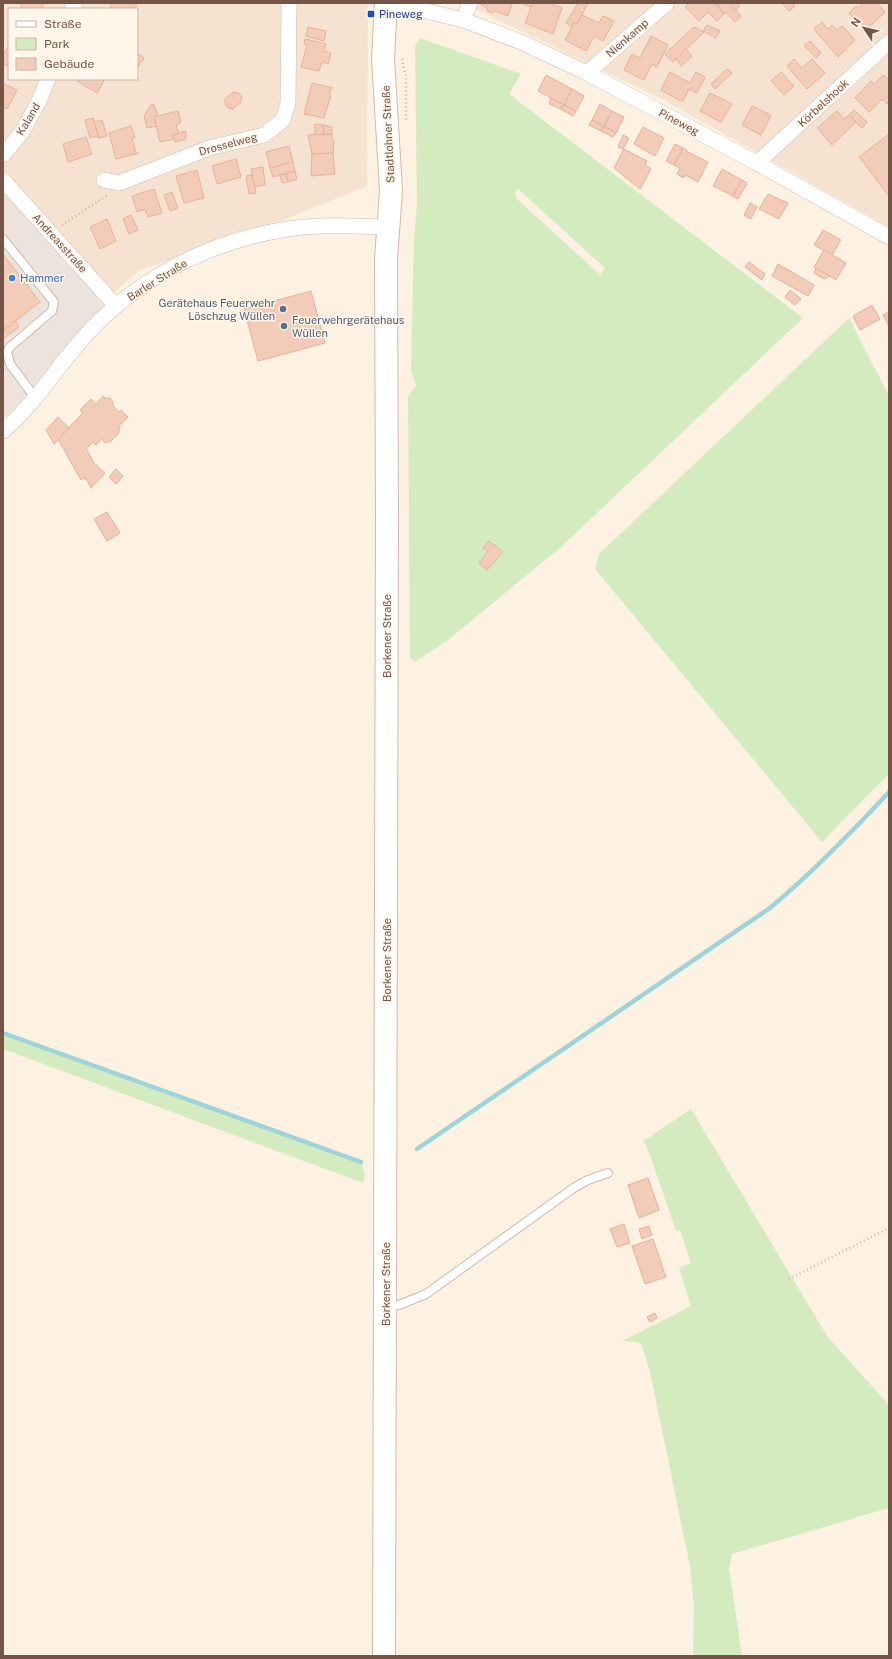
<svg xmlns="http://www.w3.org/2000/svg" width="892" height="1659" font-family="'Public Sans',sans-serif">
	<style>
		.residential { fill: #f5e2d0; fill-rule: evenodd }
		.industrial { fill: #ece3dd }
		.green { fill: #d4ebc0; fill-rule: evenodd }
		.lines { fill: none; stroke-linecap: round; stroke-linejoin: round }
		.stream { stroke: #9cd4d9; stroke-width: 4.5 }
		.building { fill: #f3ccb9; stroke: #e7b198 }
		.service-casing { stroke: #d1b9ab; stroke-width: 10 }
		.minor-casing { stroke: #d1b9ab; stroke-width: 16 }
		.secondary-casing { stroke: #d4b9a8; stroke-width: 24 }
		.path { stroke: #d8af9c; stroke-width: 2.5; stroke-dasharray: 1 3; stroke-linecap: butt }
		.service { stroke: #fff; stroke-width: 8 }
		.minor { stroke: #fff; stroke-width: 15 }
		.secondary { stroke: #fff; stroke-width: 22 }
		.transit-dot { fill: #1a4fb4; stroke: #fff5e9; stroke-width: 1.5 }
		.shop-dot { fill: #3f7fe0; stroke: #fff5e9; stroke-width: 1.5 }
		.service-dot { fill: #5c6f8a; stroke: #fff5e9; stroke-width: 1.5 }
		.labels { text-anchor: middle; stroke-width: 3; stroke-linejoin: round; paint-order: stroke }
		.transit-label { font-size: 11px; fill: #164399; stroke: #fff5e9; text-anchor: start }
		.street-label { font-size: 11px; fill: #755547; stroke: #fff5e9 }
		.shop-label { font-size: 11px; fill: #366cbe; stroke: #fff5e9; text-anchor: start }
		.service-label { font-size: 11px; fill: #4e5e75; stroke: #fff5e9; text-anchor: end }
	</style>
	<rect width="100%" height="100%" fill="#fdf1e2"/>
	<!-- residential -->
	<g class="residential">
		<path d="M 3,3 L 368,3 L 367,186 L 278,222 L 138,271 L 111,296 L 3,173 ZM 9,9 L 137,9 L 137,79 L 9,79 Z"/>
		<polygon points="463,3 889,3 889,227 664,100"/>
	</g>
	<!-- industrial -->
	<polygon class="industrial" points="3,189 106,304 16,408 3,418"/>
	<!-- green -->
	<g class="green">
		<path d="M 420,38 L 521,74 L 509,94 L 803,318 L 561,547 L 448,640 L 415,662 L 410,658 L 408,397 L 416,385 L 411,371 L 414,238 L 417,205 L 415,46 ZM 518,189 L 605,268 L 600,275 L 516,198 L 515,192 Z"/>
		<polygon points="849,318 889,396 889,774 822,842 595,569 599,554"/>
		<polygon points="3,1033 361,1162 365,1174 363,1183 3,1049"/>
		<polygon points="691,1109 827,1336 889,1405 889,1508 732,1554 729,1568 742,1656 693,1656 694,1607 690,1566 650,1372 642,1346 638,1342 622,1341 691,1306 679,1268 691,1263 680,1230 676,1231 647,1147 643,1140 651,1137 655,1133"/>
	</g>
	<g class="lines">
		<!-- stream -->
		<g class="stream">
			<polyline points="3,1033 361,1162"/>
			<path d="M 417,1149 L 770,908 C 813,872 851,833 889,792"/>
		</g>
	</g>
	<!-- building -->
	<g class="building">
		<polygon points="23,3 44,3 41,9 20,9"/>
		<polygon points="112,3 138,3 134,9 114,9 110,7"/>
		<polygon points="481,3 512,3 508,16 495,11 492,13 487,11 487,8 481,5"/>
		<polygon points="521,3 533,3 531,7"/>
		<polygon points="533,3 549,3 562,8 553,34 525,23"/>
		<polygon points="578,3 588,3 577,24 574,22 572,26 566,23"/>
		<polygon points="689,3 715,3 724,14 717,21 708,12 699,21 685,7"/>
		<polygon points="716,3 729,3 741,16 735,22 726,12 724,14"/>
		<polygon points="729,3 737,3 740,6 735,11"/>
		<polygon points="782,3 792,3 795,6 789,11"/>
		<polygon points="864,3 877,3 885,12 865,31 849,13 856,6 858,8"/>
		<polygon points="582,15 599,23 603,16 614,21 603,41 594,36 586,51 565,40 574,22 577,24"/>
		<polygon points="822,22 828,29 832,25 837,30 842,26 855,40 838,57 814,29"/>
		<polygon points="707,25 720,31 716,38 703,31"/>
		<polygon points="308,27 326,31 324,41 306,36"/>
		<polygon points="694,27 704,32 673,62 665,54"/>
		<polygon points="651,36 668,45 657,67 652,64 644,80 624,70 632,54 640,58"/>
		<polygon points="305,39 326,44 324,51 331,53 328,64 322,62 319,71 301,67 307,45 304,44"/>
		<polygon points="810,41 821,53 816,58 804,46"/>
		<polygon points="9,45 9,66 3,64 3,52 5,53"/>
		<polygon points="686,49 692,56 681,66 676,59"/>
		<polygon points="137,53 144,58 137,68"/>
		<polygon points="794,59 802,68 812,59 825,73 807,89 787,66"/>
		<polygon points="727,69 732,73 715,89 711,84"/>
		<polygon points="670,72 690,83 696,72 705,77 697,93 689,89 683,101 681,101 661,90"/>
		<polygon points="781,72 794,86 784,95 771,81"/>
		<polygon points="546,75 572,89 564,105 538,91"/>
		<polygon points="883,75 889,80 889,101 887,104 882,99 869,112 855,98 871,81 874,84"/>
		<polygon points="78,79 101,79 104,81 97,93 77,81"/>
		<polygon points="3,83 17,90 7,109 3,107"/>
		<polygon points="312,83 333,88 331,88 329,96 331,96 324,117 325,118 304,114"/>
		<polygon points="572,89 584,96 576,111 564,105"/>
		<polygon points="233,92 238,93 242,97 241,102 233,109 228,108 225,104 225,99"/>
		<polygon points="710,93 732,104 721,122 700,111"/>
		<polygon points="551,98 564,105 561,109 549,104"/>
		<polygon points="154,104 158,116 154,117 156,126 147,128 144,116 151,105"/>
		<polygon points="600,104 612,111 604,126 592,120"/>
		<polygon points="564,105 576,111 573,116 561,109"/>
		<polygon points="752,106 771,115 761,135 742,125"/>
		<polygon points="854,110 867,122 862,128 849,115"/>
		<polygon points="178,111 181,122 176,125 179,134 173,135 174,139 160,142 154,117"/>
		<polygon points="612,111 624,117 616,133 604,126"/>
		<polygon points="837,111 844,119 849,115 856,122 832,145 817,128"/>
		<polygon points="93,118 99,138 98,138 97,136 90,138 85,120"/>
		<polygon points="93,118 94,122 102,120 107,136 99,138"/>
		<polygon points="592,120 604,126 601,131 589,125"/>
		<polygon points="315,124 323,125 324,134 315,135"/>
		<polygon points="323,125 332,127 332,134 324,134"/>
		<polygon points="131,126 135,137 132,138 136,153 139,153 116,159 109,133"/>
		<polygon points="604,126 616,133 613,137 601,131"/>
		<polygon points="643,127 664,138 655,156 634,144"/>
		<polygon points="186,131 186,139 175,142 173,135"/>
		<polygon points="332,134 332,140 334,140 333,153 312,154 308,135"/>
		<polygon points="889,134 889,196 859,157"/>
		<polygon points="623,135 629,138 623,149 618,147"/>
		<polygon points="86,137 92,154 68,162 63,144"/>
		<polygon points="675,144 683,148 674,165 666,161"/>
		<polygon points="289,146 293,162 270,168 266,152"/>
		<polygon points="683,148 687,150 686,151 708,162 698,182 686,175 684,178 677,174 680,168 674,165"/>
		<polygon points="624,149 647,161 645,165 651,169 640,189 614,168"/>
		<polygon points="333,153 335,174 311,176 312,154"/>
		<polygon points="236,159 241,177 217,184 212,166"/>
		<polygon points="293,162 295,171 273,177 270,168"/>
		<polygon points="263,167 265,185 254,187 251,169"/>
		<polygon points="722,169 742,180 733,196 713,186"/>
		<polygon points="197,170 204,198 184,203 176,176"/>
		<polygon points="295,171 297,179 288,182 286,174"/>
		<polygon points="286,174 288,182 282,183 280,175"/>
		<polygon points="252,175 256,193 249,194 246,176"/>
		<polygon points="742,180 747,183 738,199 733,196"/>
		<polygon points="154,189 162,213 148,217 145,209 137,212 132,196"/>
		<polygon points="172,192 178,208 170,211 164,195"/>
		<polygon points="768,194 788,203 779,219 759,209"/>
		<polygon points="750,203 757,207 751,219 744,215"/>
		<polygon points="131,215 138,230 129,234 123,219"/>
		<polygon points="107,219 116,241 100,249 90,227"/>
		<polygon points="823,230 841,240 832,255 814,245"/>
		<polygon points="824,250 846,263 836,280 814,267"/>
		<polygon points="3,254 40,302 3,331"/>
		<polygon points="749,262 765,274 762,280 745,267"/>
		<polygon points="778,264 814,285 808,296 772,276"/>
		<polygon points="816,268 830,276 824,279 814,273"/>
		<polygon points="790,290 801,299 795,305 785,297"/>
		<polygon points="311,291 325,343 258,361 244,309"/>
		<polygon points="872,305 880,319 860,330 853,316"/>
		<polygon points="889,312 889,326 883,315"/>
		<polygon points="15,321 19,327 3,339 3,331"/>
		<polygon points="103,396 105,398 110,398 113,402 113,406 119,412 121,410 128,417 118,427 120,428 118,434 111,441 105,443 102,439 96,445 93,442 86,449 94,463 105,473 91,488 87,480 83,478 81,480 58,439 83,413 80,410 91,399 96,404"/>
		<polygon points="58,417 69,428 54,444 46,430"/>
		<polygon points="116,469 123,476 116,484 109,477"/>
		<polygon points="107,512 120,533 107,541 94,519"/>
		<polygon points="489,541 503,552 487,570 479,563 488,551 483,548"/>
		<polygon points="648,1178 659,1210 639,1218 628,1185"/>
		<polygon points="624,1224 630,1243 617,1247 610,1229"/>
		<polygon points="649,1226 652,1235 642,1239 639,1229"/>
		<polygon points="653,1239 666,1277 645,1284 632,1246"/>
		<polygon points="655,1313 657,1318 650,1322 647,1317"/>
	</g>
	<g class="lines">
		<!-- service casing -->
		<g class="service-casing">
			<g id="service">
				<polyline points="3,239 54,302 52,311 10,347 7,352 10,364 36,399"/>
				<polyline points="386,1306 399,1305 426,1294 575,1187 588,1180 608,1173"/>
			</g>
		</g>
		<!-- minor casing -->
		<g class="minor-casing">
			<g id="minor">
				<polyline points="394,3 463,20 521,42 587,73 757,163 889,237"/>
				<polyline points="72,9 75,3"/>
				<polyline points="463,20 470,3"/>
				<polyline points="587,73 667,3"/>
				<polyline points="3,155 22,132 39,101 48,79"/>
				<polyline points="757,163 889,42"/>
				<polyline points="3,180 116,306"/>
				<polyline points="104,180 119,183 209,148 264,135 283,120 288,103 289,3"/>
				<path d="M 3,431 C 34,405 52,374 78,344 C 130,282 207,241 288,229 C 320,224 355,226 387,227"/>
			</g>
		</g>
		<!-- secondary casing -->
		<g class="secondary-casing">
			<polyline id="secondary" points="384,1656 387,518 386,259 391,191 383,58 386,3"/>
		</g>
		<!-- path -->
		<g class="path">
			<polyline points="402,59 406,77 406,122"/>
			<polyline points="62,225 108,195"/>
			<polyline points="789,1279 889,1228"/>
		</g>
		<!-- service -->
		<use href="#service" class="service"/>
		<!-- minor -->
		<use href="#minor" class="minor"/>
		<!-- secondary -->
		<use href="#secondary" class="secondary"/>
	</g>
	<!-- markers -->
	<rect class="transit-dot" x="367" y="10" width="8" height="8" rx="2"/>
	<circle class="shop-dot" cx="12" cy="278" r="4"/>
	<g class="service-dot">
		<circle cx="283" cy="309" r="4"/>
		<circle cx="284" cy="326" r="4"/>
	</g>
	<g class="labels">
		<!-- transit labels -->
		<g class="transit-label">
			<text x="379" y="18">Pineweg</text>
		</g>
		<!-- street labels -->
		<g class="street-label">
			<text transform="translate(627 38) rotate(-41)" y="4">Nienkamp</text>
			<text transform="translate(823 103) rotate(-43)" y="4">Körbelshook</text>
			<text transform="translate(28 119) rotate(-60)" y="4">Kaland</text>
			<text transform="translate(679 122) rotate(28)" y="4">Pineweg</text>
			<text transform="translate(388 134) rotate(-93)" y="4">Stadtlohner Straße</text>
			<text transform="translate(228 144) rotate(-15)" y="4">Drosselweg</text>
			<text transform="translate(60 243) rotate(48)" y="4">Andreasstraße</text>
			<text transform="translate(157 280) rotate(-32)" y="4">Barler Straße</text>
			<text transform="translate(387 636) rotate(-90)" y="4">Borkener Straße</text>
			<text transform="translate(387 960) rotate(-90)" y="4">Borkener Straße</text>
			<text transform="translate(386 1284) rotate(-90)" y="4">Borkener Straße</text>
		</g>
		<!-- shop labels -->
		<g class="shop-label">
			<text x="20" y="282">Hammer</text>
		</g>
		<!-- service labels -->
		<g class="service-label">
			<text x="275" y="307">Gerätehaus Feuerwehr<tspan x="275" dy="13">Löschzug Wüllen</tspan></text>
			<text x="292" y="324" text-anchor="start">Feuerwehrgerätehaus<tspan x="292" dy="13">Wüllen</tspan></text>
		</g>
	</g>
	<!-- border -->
	<rect width="892" height="1659" fill="none" stroke="#755547" stroke-width="8"/>
	<!-- legend -->
	<rect x="8" y="8" width="130" height="72" fill="#fff5e9" stroke="#c8b5a8"/>
	<rect x="16" y="21" width="20" height="6" fill="#ffffff" stroke="#c8b5a8"/>
	<text x="44" y="28" font-size="12" fill="#755547">Straße</text>
	<rect x="16" y="38" width="20" height="12" fill="#d4ebc0" stroke="#c8b5a8"/>
	<text x="44" y="48" font-size="12" fill="#755547">Park</text>
	<rect x="16" y="58" width="20" height="12" fill="#f3ccb9" stroke="#c8b5a8"/>
	<text x="44" y="68" font-size="12" fill="#755547">Gebäude</text>
	<!-- north arrow -->
	<g transform="translate(864 28) rotate(305)" stroke="#fff5e9" stroke-width="3" paint-order="stroke">
	<path d="M0-3L7 15L0 10L-7 15Z" fill="#755547"/>
	<text y="-6" font-size="11" font-weight="bold" text-anchor="middle" fill="#755547">N</text>
	</g>
</svg>
